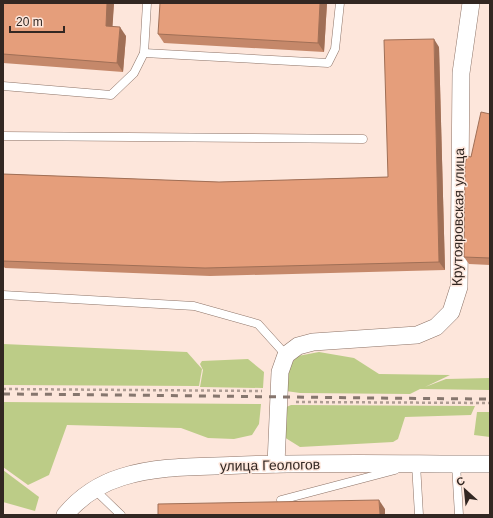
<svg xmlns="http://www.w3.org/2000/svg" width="493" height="518" font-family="Arial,sans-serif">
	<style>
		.green { fill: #bccc87 }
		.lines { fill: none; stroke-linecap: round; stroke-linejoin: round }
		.service-casing { stroke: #8d7367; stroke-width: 9 }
		.minor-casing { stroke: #8d7367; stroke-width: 18 }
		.path { stroke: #ae9c93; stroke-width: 2.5; stroke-dasharray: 3 3; stroke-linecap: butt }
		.service { stroke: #fff; stroke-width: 8 }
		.minor { stroke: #fff; stroke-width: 17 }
		.rail { stroke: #86766e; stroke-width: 3; stroke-dasharray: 7 7; stroke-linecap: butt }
		.wall { fill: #c5886a }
		.shaded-wall { fill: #a06f56 }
		.building { fill: #e59e7b; stroke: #a06f56 }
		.labels { text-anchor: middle; stroke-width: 3; stroke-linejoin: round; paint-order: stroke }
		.street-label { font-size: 14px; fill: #322722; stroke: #fde6db }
	</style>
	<rect width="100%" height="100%" fill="#fde6db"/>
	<!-- green -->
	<g class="green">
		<polygon points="3,344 187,352 202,369 199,386 3,385"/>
		<polygon points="319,352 354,358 379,374 450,375 425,387 446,379 490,378 490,390 420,389 410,394 300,393 286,391 286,369 298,356"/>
		<polygon points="248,359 264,372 263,388 200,387 203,370 200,364 202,361"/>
		<polygon points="3,402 261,404 259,424 252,435 234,439 208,438 181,428 67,425 49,475 28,485 3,467"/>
		<polygon points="291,405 475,406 471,415 405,417 398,439 393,442 300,447 284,437 284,408"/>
		<polygon points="477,412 490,412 490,437 474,435"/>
		<polygon points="3,470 39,497 35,511 3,502"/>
	</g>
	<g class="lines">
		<!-- service casing -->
		<g class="service-casing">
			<g id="service">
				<polyline points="144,53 328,63 335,49 340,3"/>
				<polyline points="3,86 111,95 134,73 144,53 147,3"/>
				<polyline points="3,136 363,139"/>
				<polyline points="3,295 194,306 258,324 286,355"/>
				<polyline points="456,464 459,515"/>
				<polyline points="414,465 416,464 419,515"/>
				<polyline points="94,489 121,515"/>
				<polyline points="281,500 395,470"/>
			</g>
		</g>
		<!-- minor casing -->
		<g class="minor-casing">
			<g id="minor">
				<polyline points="276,464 280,372 286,355 298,346 313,342 417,335 436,327 451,312 459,287 461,73 471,3"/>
				<path d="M 65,515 C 80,497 99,484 122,477 C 160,465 201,467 242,465 C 324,462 407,464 490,464"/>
			</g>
		</g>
		<!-- path -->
		<g class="path">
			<polyline points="3,389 262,391"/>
			<polyline points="296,402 490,403"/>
		</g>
		<!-- service -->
		<use href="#service" class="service"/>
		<!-- minor -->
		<use href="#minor" class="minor"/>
		<!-- rail -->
		<path class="rail" d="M 3,394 C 165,395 328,398 490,399"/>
	</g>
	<!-- wall -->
	<g class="wall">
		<polygon points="3,3 129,3 129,4 114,3 112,27 126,36 123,72 3,63"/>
		<polygon points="327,3 324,52 164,43 158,34"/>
		<polygon points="439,47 445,270 210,276 5,268 3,266 3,174 219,182 388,177"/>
		<polygon points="490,114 490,265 469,264 464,257 471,157"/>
	</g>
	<!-- shaded-wall -->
	<g class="shaded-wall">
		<polygon points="107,3 114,3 112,35 106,26"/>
		<polygon points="320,3 327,3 324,52 318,43"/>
		<polygon points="120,27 126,36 123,72 117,63"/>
		<polygon points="434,39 439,47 445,270 439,262"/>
		<polygon points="379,500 385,509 385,515 380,515"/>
	</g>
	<!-- building -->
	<g class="building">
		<polygon points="3,3 107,3 106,26 120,27 117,63 3,54"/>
		<polygon points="160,3 320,3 318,43 158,34"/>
		<polygon points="434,39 439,262 205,268 3,261 3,174 219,182 388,177 384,40"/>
		<polygon points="481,112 490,114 490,258 464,257 465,164 467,156 471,157"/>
		<polygon points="379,500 380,515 158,515 158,504"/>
	</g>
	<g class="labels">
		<!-- street labels -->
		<g class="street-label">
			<text transform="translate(458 217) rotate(-89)" y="5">Крутояровская улица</text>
			<text transform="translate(270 465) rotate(-1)" y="5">улица Геологов</text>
		</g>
	</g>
	<!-- border -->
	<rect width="493" height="518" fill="none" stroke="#322722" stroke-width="8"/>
	<!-- north arrow -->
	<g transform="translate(465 490) rotate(333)" stroke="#fde6db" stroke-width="3" paint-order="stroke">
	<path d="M0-3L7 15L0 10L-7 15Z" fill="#322722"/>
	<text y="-6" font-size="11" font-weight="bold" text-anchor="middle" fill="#322722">С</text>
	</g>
	<!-- scale -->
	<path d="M10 26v6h54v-6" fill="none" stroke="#322722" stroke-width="2"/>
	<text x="16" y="26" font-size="12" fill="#322722" stroke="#fde6db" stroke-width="3" paint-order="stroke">20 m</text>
</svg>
